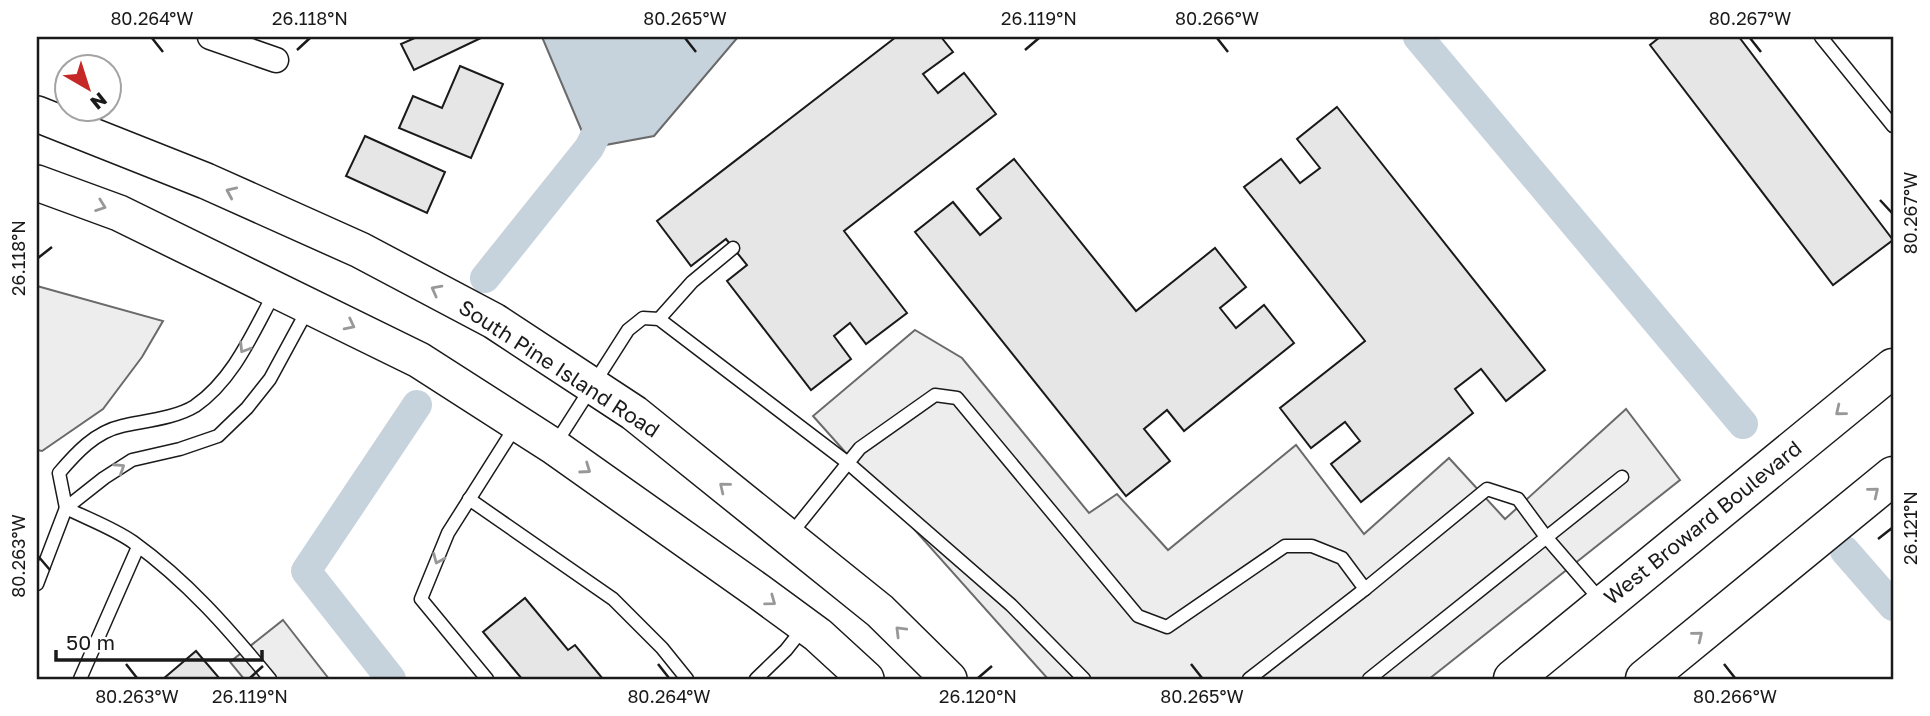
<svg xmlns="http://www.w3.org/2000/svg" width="1930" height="716" font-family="'Golos Text',sans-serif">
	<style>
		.parking { fill: #ededed; stroke: #6a6a6a; stroke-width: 2 }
		.water { fill: #c6d2dc; stroke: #6a6a6a; stroke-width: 2 }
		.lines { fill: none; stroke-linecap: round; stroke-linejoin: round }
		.canal { stroke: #c6d2dc; stroke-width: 30 }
		.building { fill: #e6e6e6; stroke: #1a1a1a; stroke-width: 2 }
		.lane-casing { stroke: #1a1a1a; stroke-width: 15 }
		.street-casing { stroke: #1a1a1a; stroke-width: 27 }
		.secondary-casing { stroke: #1a1a1a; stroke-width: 38 }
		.primary-casing { stroke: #1a1a1a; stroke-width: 41 }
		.lane { stroke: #fff; stroke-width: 12 }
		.street { stroke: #fff; stroke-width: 24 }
		.secondary { stroke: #fff; stroke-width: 35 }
		.primary { stroke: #fff; stroke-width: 38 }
		.oneway { stroke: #989898 }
		.ticks { fill: none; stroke: #1a1a1a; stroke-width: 2.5 }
		.labels { text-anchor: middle; stroke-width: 5; stroke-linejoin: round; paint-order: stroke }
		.street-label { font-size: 21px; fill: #1a1a1a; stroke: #fff }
		.neatline { fill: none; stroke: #1a1a1a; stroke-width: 2.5 }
		.ticks-label { font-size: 18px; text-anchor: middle; fill: #1a1a1a }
	</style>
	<rect width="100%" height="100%" fill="#fff"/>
	<!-- parking -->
	<g class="parking">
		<polygon points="37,286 163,321 142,357 103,409 42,451 37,450"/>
		<polygon points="915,330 962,358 1089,513 1117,494 1168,550 1296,445 1364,534 1449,458 1505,519 1626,409 1680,480 1429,679 1048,679 813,416"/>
		<polygon points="283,620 329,679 244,679 230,662"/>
	</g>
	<!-- water -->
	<polygon class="water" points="542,37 738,37 654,136 589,148"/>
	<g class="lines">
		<!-- canal -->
		<g class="canal">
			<polyline points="1418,37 1743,424"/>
			<polyline points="485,278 589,148 608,111"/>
			<polyline points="1845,551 1893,606"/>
			<polyline points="391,679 306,571 417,405"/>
		</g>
	</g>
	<!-- building -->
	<g class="building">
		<polygon points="417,37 483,37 414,70 401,44"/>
		<polygon points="896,37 941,37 953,52 923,74 938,93 964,73 996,114 844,231 907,313 866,344 850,323 834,336 851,359 811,390 727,281 747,265 726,239 691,266 657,221"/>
		<polygon points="1660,37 1739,37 1893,240 1833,285 1650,45"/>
		<polygon points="460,66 503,84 471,158 399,128 413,96 442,108"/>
		<polygon points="1337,107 1545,370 1506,401 1481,369 1455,389 1473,413 1361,502 1331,464 1360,441 1345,422 1311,448 1280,408 1365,341 1244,187 1281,159 1300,183 1320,168 1297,139"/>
		<polygon points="365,136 445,172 427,213 346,176"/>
		<polygon points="1014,159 1136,311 1215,248 1246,287 1220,308 1236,328 1264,305 1294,343 1184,431 1167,410 1144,429 1170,461 1126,496 915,232 953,202 980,235 1001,218 977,189"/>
		<polygon points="525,598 568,650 575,645 603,679 522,679 483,632"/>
		<polygon points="196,651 220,679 163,679"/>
	</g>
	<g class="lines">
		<!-- lane casing -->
		<g class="lane-casing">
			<g id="lane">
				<polyline points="1821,37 1893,126"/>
				<polyline points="659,319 692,282 733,248"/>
				<polyline points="554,446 628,330 643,318 659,319 848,463 1011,605 1084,679"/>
				<polyline points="469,499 613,599 662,648 687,679"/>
				<path d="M 66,508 L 59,473 C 76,453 95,432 122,426 C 144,421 176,418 195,406 C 234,379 253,332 275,292"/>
				<path d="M 66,508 C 88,519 113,528 133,542 C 187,581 228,628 270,679"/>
				<polyline points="790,535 860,448 935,395 957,398 1138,616 1167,627 1285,546 1312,546 1342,558 1365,589 1487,489 1518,499 1546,537 1603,603"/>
				<polyline points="37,584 66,508 104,478 132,460 180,449 218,436 247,408 270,379 308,309"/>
				<polyline points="80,679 138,547"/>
				<polyline points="487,679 421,599 448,533 517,424"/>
				<polyline points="756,679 786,650 805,626"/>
				<polyline points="1249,679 1365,589"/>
				<polyline points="1369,679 1622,477"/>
			</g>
		</g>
		<!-- street casing -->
		<g class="street-casing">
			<polyline id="street" points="210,37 276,60"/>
		</g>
		<!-- secondary casing -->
		<g class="secondary-casing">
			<g id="secondary">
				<polyline points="37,114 206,181 360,250 494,321 634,413 880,611 949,679"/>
				<polyline points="37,183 119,213 419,360 553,446 758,591 818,635 866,679"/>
			</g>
		</g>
		<!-- primary casing -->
		<g class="primary-casing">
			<g id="primary">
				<polyline points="1513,679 1893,368"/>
				<polyline points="1645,679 1893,476"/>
			</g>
		</g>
		<!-- lane -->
		<use href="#lane" class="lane"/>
		<!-- street -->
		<use href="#street" class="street"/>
		<!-- secondary -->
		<use href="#secondary" class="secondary"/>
		<!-- primary -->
		<use href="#primary" class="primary"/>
	</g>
	<!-- one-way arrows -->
	<defs><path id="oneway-chevron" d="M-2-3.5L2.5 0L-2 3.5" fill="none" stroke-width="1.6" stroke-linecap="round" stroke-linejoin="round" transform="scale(1.75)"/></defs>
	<g class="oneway">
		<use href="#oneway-chevron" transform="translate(231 192) rotate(-156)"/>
		<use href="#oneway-chevron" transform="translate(101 206) rotate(20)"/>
		<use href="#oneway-chevron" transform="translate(436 290) rotate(-152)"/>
		<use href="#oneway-chevron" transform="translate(350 325) rotate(27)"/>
		<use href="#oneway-chevron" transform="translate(244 348) rotate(122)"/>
		<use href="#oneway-chevron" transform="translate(1840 411) rotate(141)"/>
		<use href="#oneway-chevron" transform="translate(120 468) rotate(-33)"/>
		<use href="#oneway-chevron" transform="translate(586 469) rotate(35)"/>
		<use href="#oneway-chevron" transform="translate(724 487) rotate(-141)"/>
		<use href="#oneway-chevron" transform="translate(1874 492) rotate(-39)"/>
		<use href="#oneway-chevron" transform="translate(438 559) rotate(113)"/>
		<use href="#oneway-chevron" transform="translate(771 601) rotate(36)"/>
		<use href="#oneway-chevron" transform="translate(900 631) rotate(-135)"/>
		<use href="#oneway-chevron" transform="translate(1698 636) rotate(-39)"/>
	</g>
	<!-- ticks -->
	<path class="ticks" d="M 152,38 L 163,52M 685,38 L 696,52M 1217,38 L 1228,52M 1750,38 L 1761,52M 297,50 L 310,38M 1025,50 L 1039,38M 1880,200 L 1892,213M 38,258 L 52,247M 1878,539 L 1892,528M 38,556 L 50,570M 126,664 L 137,678M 658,664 L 669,678M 1191,664 L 1202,678M 1724,664 L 1735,678M 250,678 L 263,666M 978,678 L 992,666"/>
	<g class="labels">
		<!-- street labels -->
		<g class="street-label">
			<text transform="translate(559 369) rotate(33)" y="7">South Pine Island Road</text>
			<text transform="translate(1703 523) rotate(-39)" y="7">West Broward Boulevard</text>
		</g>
	</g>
	<!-- border -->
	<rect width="1930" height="716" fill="none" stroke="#ffffff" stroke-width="77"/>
	<!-- north arrow -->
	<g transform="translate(88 88) rotate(141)"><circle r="33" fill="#ffffff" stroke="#a3a3a3" stroke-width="2"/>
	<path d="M0-5L12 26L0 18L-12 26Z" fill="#c62828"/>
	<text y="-10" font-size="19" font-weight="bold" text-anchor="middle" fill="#1a1a1a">N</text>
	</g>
	<!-- scale -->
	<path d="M56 650v10h206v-10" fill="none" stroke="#1a1a1a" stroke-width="3.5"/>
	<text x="66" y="650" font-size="21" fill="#1a1a1a" stroke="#ffffff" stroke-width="5" paint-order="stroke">50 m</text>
	<rect x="38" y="38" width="1854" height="640" class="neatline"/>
	<g class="ticks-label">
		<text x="152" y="25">80.264°W</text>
		<text x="310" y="25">26.118°N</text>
		<text x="685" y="25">80.265°W</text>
		<text x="1039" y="25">26.119°N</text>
		<text x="1217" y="25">80.266°W</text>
		<text x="1750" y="25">80.267°W</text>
		<text transform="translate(1911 213) rotate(-90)" y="6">80.267°W</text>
		<text transform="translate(19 258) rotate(-90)" y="6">26.118°N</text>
		<text transform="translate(1911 528) rotate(-90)" y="6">26.121°N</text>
		<text transform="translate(19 556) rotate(-90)" y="6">80.263°W</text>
		<text x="137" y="703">80.263°W</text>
		<text x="250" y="703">26.119°N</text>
		<text x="669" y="703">80.264°W</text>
		<text x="978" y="703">26.120°N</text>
		<text x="1202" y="703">80.265°W</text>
		<text x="1735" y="703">80.266°W</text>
	</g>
</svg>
